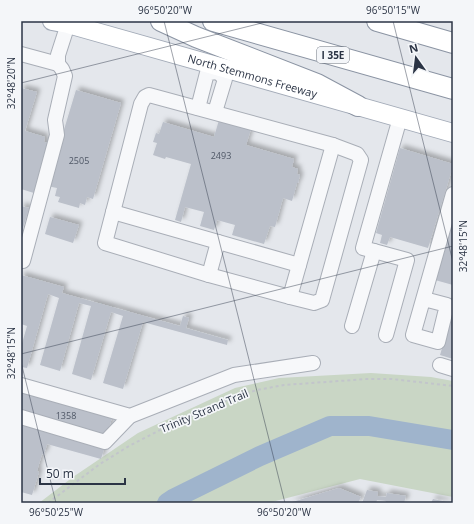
<svg xmlns="http://www.w3.org/2000/svg" width="474" height="524" font-family="'Open Sans',sans-serif">
	<style>
		.green { fill: #c9d6c5 }
		.lines { fill: none; stroke-linecap: round; stroke-linejoin: round }
		.river { stroke: #9fb4cc; stroke-width: 20 }
		.building { fill: #bbc0ca; filter: url(#shadow) }
		.minor-casing { stroke: #a9aeb7; stroke-width: 16 }
		.major-casing { stroke: #a3abb8; stroke-width: 20 }
		.highway-casing { stroke: #8b94a3; stroke-width: 22 }
		.path { stroke: #c2c5cb; stroke-width: 2; stroke-dasharray: 3 3; stroke-linecap: butt }
		.minor { stroke: #f7f8fa; stroke-width: 14 }
		.major { stroke: #fff; stroke-width: 18 }
		.highway { stroke: #fff; stroke-width: 20 }
		.ticks { fill: none; stroke: #2b3445; stroke-width: 1; stroke-opacity: 0.45 }
		.labels { text-anchor: middle; stroke-width: 3.5; stroke-linejoin: round; paint-order: stroke }
		.number-label { font-size: 9px; fill: #4f5766 }
		.shield { fill: #f4f6f9; stroke: #676e7b; stroke-width: 1 }
		.shield-label { font-size: 10px; font-weight: bold; fill: #2b3445 }
		.street-label { font-size: 11px; fill: #2b3445; stroke: #f4f6f9 }
		.neatline { fill: none; stroke: #2b3445; stroke-width: 1.5 }
		.ticks-label { font-size: 10px; text-anchor: middle; fill: #2b3445 }
	</style>
	<defs>
		<filter id="shadow"><feDropShadow dx="3.5" dy="-3.5" stdDeviation="2" flood-color="#0004"/></filter>
	</defs>
	<rect width="100%" height="100%" fill="#e4e7ec"/>
	<!-- green -->
	<polygon class="green" points="371,373 431,377 453,381 453,497 360,479 268,503 39,503 73,477 138,433 235,388 279,378"/>
	<g class="lines">
		<!-- river -->
		<polyline class="river" points="167,503 173,499 260,456 330,426 369,426 453,440"/>
	</g>
	<!-- building -->
	<g class="building">
		<polygon points="21,88 37,92 25,131 45,137 44,142 48,143 34,193 21,189"/>
		<polygon points="76,90 121,103 93,199 87,197 85,205 80,203 79,208 58,202 60,197 55,196 57,188 47,186"/>
		<polygon points="219,120 251,129 246,145 294,159 292,167 298,169 297,174 300,175 298,183 297,183 292,201 283,198 275,227 270,226 264,244 232,235 235,225 217,220 214,230 200,226 204,212 185,207 181,222 175,220 191,164 166,157 165,159 153,155 157,143 153,142 156,133 159,134 163,122 214,137"/>
		<polygon points="400,148 453,164 453,166 428,248 390,237 387,245 380,243 382,235 376,233"/>
		<polygon points="21,206 29,208 21,235"/>
		<polygon points="453,215 453,285 435,280"/>
		<polygon points="50,217 79,225 73,243 45,234"/>
		<polygon points="21,275 64,287 62,293 180,326 183,316 189,318 186,328 228,340 227,345 143,322 123,389 103,383 123,316 111,312 91,380 72,374 91,306 79,303 60,371 40,365 59,298 48,294 27,368 21,367 21,347 27,326 21,324"/>
		<polygon points="453,312 453,359 440,355"/>
		<polygon points="21,392 112,418 106,437 21,413"/>
		<polygon points="21,425 104,449 101,459 47,444 44,455 42,454 37,471 39,472 32,495 21,492"/>
		<polygon points="339,488 361,497 358,503 289,503"/>
		<polygon points="367,490 378,492 377,496 386,497 387,493 406,496 404,503 385,503 386,501 377,500 376,503 362,503"/>
		<polygon points="433,499 448,502 448,503 431,503"/>
	</g>
	<g class="lines">
		<!-- minor casing -->
		<g class="minor-casing">
			<g id="minor">
				<polyline points="21,54 58,64 62,69 65,76 55,120 57,135 23,261"/>
				<polyline points="58,64 58,55 68,24"/>
				<polygon points="149,95 333,145 357,154 361,160 322,300 314,303 290,297 209,275 105,243 141,104 145,97"/>
				<polyline points="198,108 207,73 218,72"/>
				<polyline points="215,112 225,79 218,72"/>
				<polyline points="113,212 299,265"/>
				<polyline points="209,275 218,242"/>
				<polyline points="290,297 333,145"/>
				<polyline points="424,299 447,305 438,342 413,335 453,194"/>
				<polyline points="352,326 374,251"/>
				<polyline points="386,335 407,260 363,248 400,118"/>
				<polyline points="440,365 453,369"/>
				<polyline points="21,385 130,416 234,375 313,363"/>
				<polyline points="21,417 105,442 130,416"/>
			</g>
		</g>
		<!-- major casing -->
		<g class="major-casing">
			<g id="major">
				<path id="s1" d="M 52,21 L 68,24 L 453,133"/>
			</g>
		</g>
		<!-- highway casing -->
		<g class="highway-casing">
			<g id="highway">
				<polyline points="161,21 196,37 317,84 358,106"/>
				<polyline points="213,21 453,89"/>
				<polyline points="377,21 453,43"/>
			</g>
		</g>
		<!-- path -->
		<polyline class="path" points="48,503 100,464 129,446 164,428 234,397 257,390 284,385 367,379 392,379 453,386"/>
		<!-- minor -->
		<use href="#minor" class="minor"/>
		<!-- major -->
		<use href="#major" class="major"/>
		<!-- highway -->
		<use href="#highway" class="highway"/>
	</g>
	<!-- ticks -->
	<path class="ticks" d="M 164,21 L 285,503M 393,21 L 453,262M 21,83 L 270,21M 21,354 L 453,246M 21,362 L 56,503"/>
	<g class="labels">
		<!-- number labels -->
		<g class="number-label">
			<text x="221" y="159">2493</text>
			<text x="79" y="164">2505</text>
			<text x="66" y="419">1358</text>
		</g>
		<!-- shield labels -->
		<rect class="shield" x="317" y="47" width="32" height="16" rx="3"/>
		<g class="shield-label">
			<text x="333" y="59">I 35E</text>
		</g>
		<!-- street labels -->
		<g class="street-label">
			<text dy="4" stroke="none"><textPath href="#s1" startOffset="208">North Stemmons Freeway</textPath></text>
			<text transform="translate(204 411) rotate(-23)" y="4">Trinity Strand Trail</text>
		</g>
	</g>
	<!-- border -->
	<rect width="474" height="524" fill="none" stroke="#f4f6f9" stroke-width="44"/>
	<!-- north arrow -->
	<g transform="translate(416 58) rotate(346)" stroke="#f4f6f9" stroke-width="3" paint-order="stroke">
	<path d="M0-3L7 15L0 10L-7 15Z" fill="#2b3445"/>
	<text y="-6" font-size="11" font-weight="bold" text-anchor="middle" fill="#2b3445">N</text>
	</g>
	<!-- scale -->
	<path d="M40 478v6h85v-6" fill="none" stroke="#2b3445" stroke-width="2"/>
	<text x="46" y="478" font-size="12" fill="#2b3445" stroke="#f4f6f9" stroke-width="3" paint-order="stroke">50 m</text>
	<rect x="22" y="22" width="430" height="480" class="neatline"/>
	<g class="ticks-label">
		<text x="165" y="14">96°50'20"W</text>
		<text x="393" y="14">96°50'15"W</text>
		<text transform="translate(11 83) rotate(-90)" y="4">32°48'20"N</text>
		<text transform="translate(463 246) rotate(-90)" y="4">32°48'15"N</text>
		<text transform="translate(11 353) rotate(-90)" y="4">32°48'15"N</text>
		<text x="56" y="516">96°50'25"W</text>
		<text x="284" y="516">96°50'20"W</text>
	</g>
</svg>
